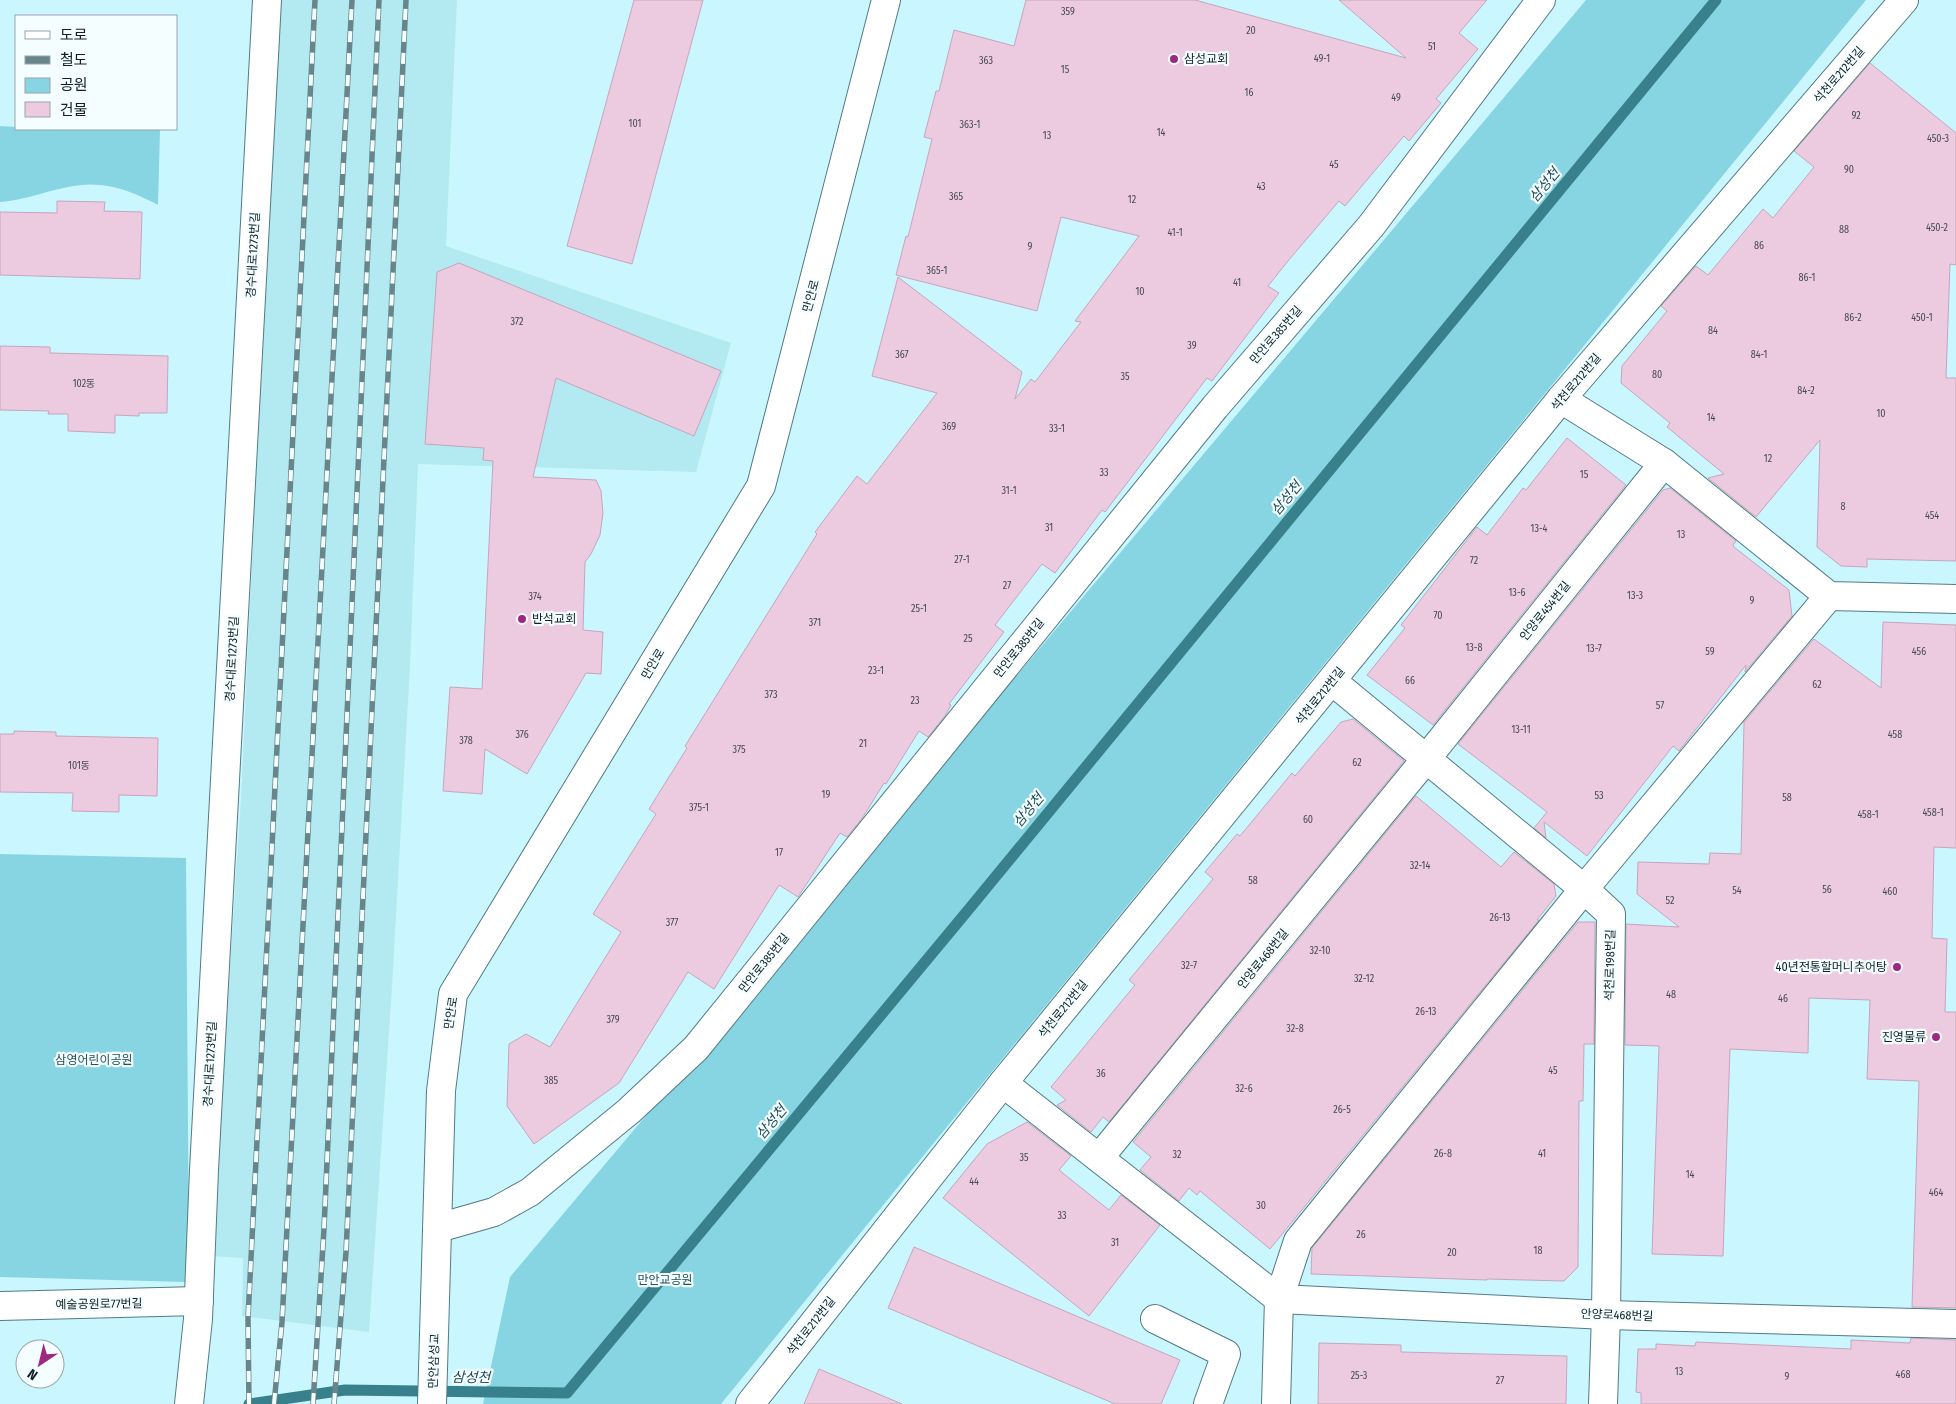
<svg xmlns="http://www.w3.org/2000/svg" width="1956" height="1404" font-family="'Fira Sans Condensed','Noto Sans KR',sans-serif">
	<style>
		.built { fill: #b3e9f1 }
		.green { fill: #87d5e2 }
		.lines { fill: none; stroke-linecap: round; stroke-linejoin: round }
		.stream { stroke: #37808c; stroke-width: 11 }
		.building { fill: #eccae0; stroke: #c6a6bb }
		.minor-casing { stroke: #527b82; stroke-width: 30 }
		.minor { stroke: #fff; stroke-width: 28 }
		.rail-casing { stroke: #67858a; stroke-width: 5.5 }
		.rail { stroke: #f4fdff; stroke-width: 4; stroke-dasharray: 11; stroke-linecap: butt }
		.poi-dot { fill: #9d2781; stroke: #f4fdff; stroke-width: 2 }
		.labels { text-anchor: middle; stroke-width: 4.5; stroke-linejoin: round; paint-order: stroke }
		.number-label { font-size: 10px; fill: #474b53 }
		.poi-label { font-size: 12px; fill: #102124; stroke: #f4fdff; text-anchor: start }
		.street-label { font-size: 12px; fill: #102124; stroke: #f4fdff }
		.park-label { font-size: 12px; fill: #265158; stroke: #f4fdff }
		.water-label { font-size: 14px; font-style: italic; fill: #1d484f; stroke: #f4fdff }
	</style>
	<rect width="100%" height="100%" fill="#caf7ff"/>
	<!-- built -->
	<polygon class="built" points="278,0 457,0 446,246 731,343 696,472 418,464 410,666 392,987 369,1332 242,1316 243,1258 211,1256 241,798"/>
	<!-- green -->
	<g class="green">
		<polygon points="1586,0 1866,0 721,1404 483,1404 510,1277"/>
		<path d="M 0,126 L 16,127 L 16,129 L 160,130 L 158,205 C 139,195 121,187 100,185 C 68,181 32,200 0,202 Z"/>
		<polygon points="0,854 186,858 189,1262 185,1282 0,1277"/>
	</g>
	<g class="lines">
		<!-- stream -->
		<polyline class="stream" points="249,1404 345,1390 567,1393 969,909 1716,0"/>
	</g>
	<!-- building -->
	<g class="building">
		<polygon points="634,0 703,0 632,264 567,246"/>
		<polygon points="1026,0 1195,0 1406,58 1339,0 1487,0 1459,33 1478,49 1436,99 1441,103 1409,141 1404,136 1345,206 1339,201 1288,261 1268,286 1279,293 1212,381 1207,378 1105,512 1102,510 1055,573 1042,564 995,625 1004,632 949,704 951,705 945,716 928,737 919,731 886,784 884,783 863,817 847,837 840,833 798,897 779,885 714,989 688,972 619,1083 534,1144 507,1106 509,1044 526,1034 550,1047 621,932 593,914 656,814 649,809 687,748 685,746 817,534 815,532 857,476 867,484 937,393 872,376 898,277 1022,372 1015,399 1031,379 1035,382 1081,322 1075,321 1139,236 1061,217 1037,311 896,275 906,236 908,237 932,139 924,137 936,91 939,91 954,30 1014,46"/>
		<polygon points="1870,63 1956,133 1956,265 1950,264 1946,378 1956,378 1956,561 1867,559 1867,567 1841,566 1817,547 1820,440 1756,517 1708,478 1724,474 1667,427 1670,423 1621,383 1622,366 1667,311 1661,306 1696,266 1708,275 1763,209 1773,218 1814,167 1794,151"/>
		<polygon points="57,201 105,202 104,211 142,212 140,279 0,275 0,212 57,213"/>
		<polygon points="459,263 721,371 694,436 556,378 533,477 596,480 601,491 603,513 600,535 591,554 585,562 583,630 603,632 601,674 586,673 527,774 485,749 482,794 443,791 450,687 482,689 493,461 483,460 484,448 425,444 437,272"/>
		<polygon points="0,346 50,347 50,353 168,356 167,413 139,413 139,416 115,415 115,433 68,431 68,414 48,414 49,411 0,410"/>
		<polygon points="1567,438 1626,485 1433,725 1367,675 1405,628 1401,625 1477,527 1487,535 1523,488 1526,490"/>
		<polygon points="1670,488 1736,541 1733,545 1734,547 1789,590 1792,616 1745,672 1746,665 1679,751 1673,746 1587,856 1544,822 1546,838 1534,828 1547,812 1458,744 1663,490"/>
		<polygon points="1883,622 1956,625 1956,848 1934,847 1932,938 1947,939 1945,1012 1956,1012 1956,1308 1912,1307 1919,1081 1867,1079 1870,1000 1809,998 1808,1053 1730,1049 1723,1256 1652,1254 1659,1046 1625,1045 1626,924 1679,927 1637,894 1638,862 1709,864 1710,853 1741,854 1744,722 1814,639 1881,688"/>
		<polygon points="1353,719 1404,761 1109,1122 1103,1117 1091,1132 1057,1105 1066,1100 1051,1087 1135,985 1129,980 1213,879 1205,872 1237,834 1240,836 1292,773 1295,776 1341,722"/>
		<polygon points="14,731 56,732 56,736 158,738 157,796 119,795 119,812 72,811 73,793 0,792 0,734 14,734"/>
		<polygon points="1416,796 1501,867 1514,852 1554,884 1556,896 1537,920 1539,920 1270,1249 1200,1191 1197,1195 1189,1188 1179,1201 1140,1170 1151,1157 1133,1142"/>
		<polygon points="1578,922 1595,922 1594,1044 1584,1044 1583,1101 1579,1101 1578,1267 1564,1281 1487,1279 1487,1280 1311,1274 1312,1248"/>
		<polygon points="1027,1122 1071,1156 1059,1170 1109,1210 1121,1195 1160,1225 1089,1316 943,1198 987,1144"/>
		<polygon points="914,1247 1180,1360 1161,1404 1115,1404 888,1308"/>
		<polygon points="1911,1338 1956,1340 1956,1404 1641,1404 1641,1393 1636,1392 1638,1349 1656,1349 1656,1344 1695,1346 1696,1342 1851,1349 1851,1340 1910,1343"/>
		<polygon points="1319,1343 1401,1345 1401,1352 1567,1356 1566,1404 1318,1404"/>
		<polygon points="819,1369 902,1404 804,1404"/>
	</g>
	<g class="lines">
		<!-- minor casing -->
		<g class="minor-casing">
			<g id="minor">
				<polyline points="1561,399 1664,463 1829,596 1956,599"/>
				<polyline points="1003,1083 1279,1299 1606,1315 1956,1324"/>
				<polyline points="1099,1158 1426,759 1664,463"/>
				<polyline points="438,1228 494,1212 530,1192 629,1111 696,1048 1215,407 1371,226 1541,0"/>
				<polyline points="0,1306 199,1301"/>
				<polyline points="1155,1319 1226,1354 1208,1404"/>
				<polyline points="189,1404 198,1319 204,1170 267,0"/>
				<polyline points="432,1404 441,1091 453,994 761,486 886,0"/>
				<polyline points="750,1404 1003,1083 1561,399 1904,0"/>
				<polyline points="1276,1404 1279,1299 1298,1241 1584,889 1332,681"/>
				<polyline points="1603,1404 1606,1315 1611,914 1584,889 1829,596"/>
			</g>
		</g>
		<!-- minor -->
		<use href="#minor" class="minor"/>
		<!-- rail casing -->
		<g class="rail-casing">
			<g id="rail">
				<polyline points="249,1404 248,1318 315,0"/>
				<polyline points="274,1404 282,1322 352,0"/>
				<polyline points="313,1404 324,1229 379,0"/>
				<polyline points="334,1404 346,1252 406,0"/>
			</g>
		</g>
		<!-- rail -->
		<use href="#rail" class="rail"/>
	</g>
	<!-- markers -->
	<g class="poi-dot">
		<circle cx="1174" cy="59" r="5"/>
		<circle cx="522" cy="619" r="5"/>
		<circle cx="1897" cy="967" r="5"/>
		<circle cx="1936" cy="1037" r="5"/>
	</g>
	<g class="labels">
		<!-- number labels -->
		<g class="number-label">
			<text x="1068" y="15">359</text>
			<text x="1251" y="34">20</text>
			<text x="1432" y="50">51</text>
			<text x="1322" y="62">49-1</text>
			<text x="986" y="64">363</text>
			<text x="1065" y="73">15</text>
			<text x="1249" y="96">16</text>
			<text x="1396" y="101">49</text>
			<text x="1856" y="119">92</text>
			<text x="635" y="127">101</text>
			<text x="970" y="128">363-1</text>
			<text x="1161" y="136">14</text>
			<text x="1047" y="139">13</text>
			<text x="1938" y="142">450-3</text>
			<text x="1334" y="168">45</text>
			<text x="1849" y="173">90</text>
			<text x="1261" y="190">43</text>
			<text x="956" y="200">365</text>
			<text x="1132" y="203">12</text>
			<text x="1937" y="231">450-2</text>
			<text x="1844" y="233">88</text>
			<text x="1175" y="236">41-1</text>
			<text x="1759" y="249">86</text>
			<text x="1030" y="250">9</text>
			<text x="937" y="274">365-1</text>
			<text x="1807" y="281">86-1</text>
			<text x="1237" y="286">41</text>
			<text x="1140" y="295">10</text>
			<text x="1853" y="321">86-2</text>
			<text x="1922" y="321">450-1</text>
			<text x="517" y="325">372</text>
			<text x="1713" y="334">84</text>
			<text x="1192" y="349">39</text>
			<text x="902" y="358">367</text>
			<text x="1759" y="358">84-1</text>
			<text x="1657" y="378">80</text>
			<text x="1125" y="380">35</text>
			<text x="84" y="387">102동</text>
			<text x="1806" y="394">84-2</text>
			<text x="1881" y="417">10</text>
			<text x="1711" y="421">14</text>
			<text x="949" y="430">369</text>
			<text x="1057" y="432">33-1</text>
			<text x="1768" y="462">12</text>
			<text x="1104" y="476">33</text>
			<text x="1584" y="478">15</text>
			<text x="1009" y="494">31-1</text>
			<text x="1843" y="510">8</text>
			<text x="1932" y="519">454</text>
			<text x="1049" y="531">31</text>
			<text x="1539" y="532">13-4</text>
			<text x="1681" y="538">13</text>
			<text x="962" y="563">27-1</text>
			<text x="1474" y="564">72</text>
			<text x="1007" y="589">27</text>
			<text x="1517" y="596">13-6</text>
			<text x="1635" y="599">13-3</text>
			<text x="535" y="600">374</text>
			<text x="1752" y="604">9</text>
			<text x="919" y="612">25-1</text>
			<text x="1438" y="619">70</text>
			<text x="815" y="626">371</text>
			<text x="968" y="642">25</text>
			<text x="1474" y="651">13-8</text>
			<text x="1594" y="652">13-7</text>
			<text x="1710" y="655">59</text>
			<text x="1919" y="655">456</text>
			<text x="876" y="674">23-1</text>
			<text x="1410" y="684">66</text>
			<text x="1817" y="688">62</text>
			<text x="771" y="698">373</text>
			<text x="915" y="704">23</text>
			<text x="1660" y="709">57</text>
			<text x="1521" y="733">13-11</text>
			<text x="522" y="738">376</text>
			<text x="1895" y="738">458</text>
			<text x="466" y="744">378</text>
			<text x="863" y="747">21</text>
			<text x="739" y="753">375</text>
			<text x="1357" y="766">62</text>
			<text x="79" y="769">101동</text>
			<text x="826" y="798">19</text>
			<text x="1599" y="799">53</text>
			<text x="1787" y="801">58</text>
			<text x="699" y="811">375-1</text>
			<text x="1933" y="816">458-1</text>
			<text x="1868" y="818">458-1</text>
			<text x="1308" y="823">60</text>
			<text x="779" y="856">17</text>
			<text x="1420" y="869">32-14</text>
			<text x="1253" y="884">58</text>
			<text x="1827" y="893">56</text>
			<text x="1737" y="894">54</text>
			<text x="1890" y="895">460</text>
			<text x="1670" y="904">52</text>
			<text x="1500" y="921">26-13</text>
			<text x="672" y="926">377</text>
			<text x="1320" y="954">32-10</text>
			<text x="1189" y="969">32-7</text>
			<text x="1364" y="982">32-12</text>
			<text x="1671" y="998">48</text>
			<text x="1783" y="1002">46</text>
			<text x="1426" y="1015">26-13</text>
			<text x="613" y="1023">379</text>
			<text x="1295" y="1032">32-8</text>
			<text x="1553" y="1074">45</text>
			<text x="1101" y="1077">36</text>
			<text x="551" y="1084">385</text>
			<text x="1244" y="1092">32-6</text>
			<text x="1342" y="1113">26-5</text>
			<text x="1443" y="1157">26-8</text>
			<text x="1542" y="1157">41</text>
			<text x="1177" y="1158">32</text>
			<text x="1024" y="1161">35</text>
			<text x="1690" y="1178">14</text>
			<text x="974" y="1185">44</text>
			<text x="1936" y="1196">464</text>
			<text x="1261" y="1209">30</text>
			<text x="1062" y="1219">33</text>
			<text x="1361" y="1238">26</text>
			<text x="1115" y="1246">31</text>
			<text x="1538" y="1254">18</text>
			<text x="1452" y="1256">20</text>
			<text x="1679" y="1375">13</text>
			<text x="1903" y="1378">468</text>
			<text x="1359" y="1379">25-3</text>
			<text x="1787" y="1380">9</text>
			<text x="1500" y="1384">27</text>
		</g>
		<!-- poi labels -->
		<g class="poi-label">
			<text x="1184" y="63">삼성교회</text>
			<text x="532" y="623">반석교회</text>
			<text x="1887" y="971" text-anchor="end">40년전통할머니추어탕</text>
			<text x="1926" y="1041" text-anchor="end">진영물류</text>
		</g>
		<!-- street labels -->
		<g class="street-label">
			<text transform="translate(1839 75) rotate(-49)" y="4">석천로212번길</text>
			<text transform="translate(253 255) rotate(-87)" y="4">경수대로1273번길</text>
			<text transform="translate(811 296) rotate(-75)" y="4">만안로</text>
			<text transform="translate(1276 335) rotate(-49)" y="4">만안로385번길</text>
			<text transform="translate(1576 382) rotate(-50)" y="4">석천로212번길</text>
			<text transform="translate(1545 611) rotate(-51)" y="4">안양로454번길</text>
			<text transform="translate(1019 648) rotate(-51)" y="4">만안로385번길</text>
			<text transform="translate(232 659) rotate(-87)" y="4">경수대로1273번길</text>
			<text transform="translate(653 664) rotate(-59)" y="4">만안로</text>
			<text transform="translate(1320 696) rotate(-51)" y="4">석천로212번길</text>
			<text transform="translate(1263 959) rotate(-51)" y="4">안양로468번길</text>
			<text transform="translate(764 963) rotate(-51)" y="4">만안로385번길</text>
			<text transform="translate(1610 965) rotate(-89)" y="4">석천로198번길</text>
			<text transform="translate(1063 1009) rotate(-51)" y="4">석천로212번길</text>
			<text transform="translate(451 1013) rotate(-81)" y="4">만안로</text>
			<text transform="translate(210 1064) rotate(-87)" y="4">경수대로1273번길</text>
			<text transform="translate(99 1304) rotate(-1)" y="4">예술공원로77번길</text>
			<text transform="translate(1617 1315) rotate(2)" y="4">안양로468번길</text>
			<text transform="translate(811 1326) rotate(-52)" y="4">석천로212번길</text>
			<text transform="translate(434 1361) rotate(-88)" y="4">만안삼성교</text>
		</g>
		<!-- park labels -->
		<g class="park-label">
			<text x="94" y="1064">삼영어린이공원</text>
			<text x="665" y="1284">만안교공원</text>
		</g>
		<!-- water labels -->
		<g class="water-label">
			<text transform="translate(1544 185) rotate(-50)" y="5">삼성천</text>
			<text transform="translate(1286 498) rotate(-50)" y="5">삼성천</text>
			<text transform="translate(1028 810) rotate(-50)" y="5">삼성천</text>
			<text transform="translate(771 1122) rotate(-50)" y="5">삼성천</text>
			<text transform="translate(471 1377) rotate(1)" y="5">삼성천</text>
		</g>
	</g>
	<!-- legend -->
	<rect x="15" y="15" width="162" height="115" fill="#f4fdff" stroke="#99a5a7"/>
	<rect x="25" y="31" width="25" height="8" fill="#ffffff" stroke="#99a5a7"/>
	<text x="60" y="40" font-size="15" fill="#102124">도로</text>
	<rect x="25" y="56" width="25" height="8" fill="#67858a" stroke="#99a5a7"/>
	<text x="60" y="65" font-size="15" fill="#102124">철도</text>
	<rect x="25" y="78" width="25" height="15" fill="#87d5e2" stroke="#99a5a7"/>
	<text x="60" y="90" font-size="15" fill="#102124">공원</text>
	<rect x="25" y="102" width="25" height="15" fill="#eccae0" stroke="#99a5a7"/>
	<text x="60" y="115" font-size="15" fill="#102124">건물</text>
	<!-- north arrow -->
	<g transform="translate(40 1364) rotate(215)"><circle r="24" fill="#f4fdff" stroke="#99a5a7"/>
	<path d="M0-4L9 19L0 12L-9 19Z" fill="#9d2781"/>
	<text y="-8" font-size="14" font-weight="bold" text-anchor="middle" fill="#102124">N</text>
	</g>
</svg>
